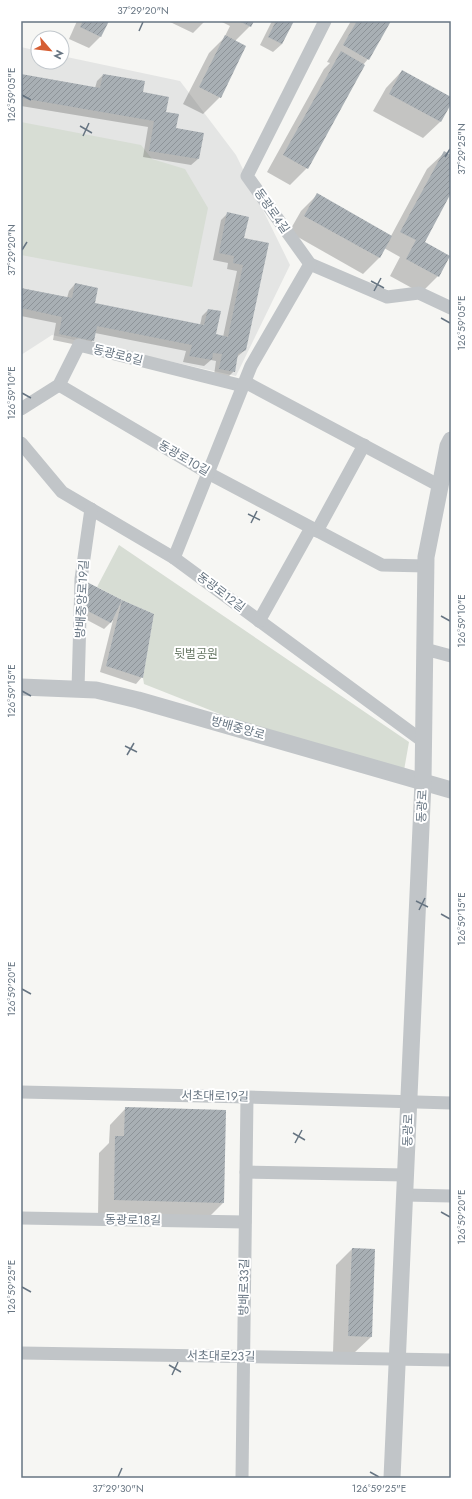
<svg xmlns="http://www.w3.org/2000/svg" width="472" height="1499" font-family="Jost,'Noto Sans KR',sans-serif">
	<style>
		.built { fill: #e4e5e4 }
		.park { fill: #d7ddd4 }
		.shadow { fill: #0003 }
		.building { fill: url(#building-hatch) }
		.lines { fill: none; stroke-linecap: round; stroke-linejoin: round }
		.minor { stroke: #c1c5c8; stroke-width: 13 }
		.tertiary { stroke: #c1c5c8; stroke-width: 17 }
		.ticks { fill: none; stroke: #677582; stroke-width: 1.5 }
		.labels { text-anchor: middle; stroke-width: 4; stroke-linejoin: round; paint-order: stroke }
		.street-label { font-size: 12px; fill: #677582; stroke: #fff }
		.park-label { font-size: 12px; fill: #697966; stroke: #fff }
		.neatline { fill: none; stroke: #677582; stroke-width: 1.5 }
		.ticks-label { font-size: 10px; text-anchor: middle; fill: #677582 }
	</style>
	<defs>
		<pattern id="building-hatch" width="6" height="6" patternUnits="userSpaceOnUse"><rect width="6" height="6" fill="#a8afb4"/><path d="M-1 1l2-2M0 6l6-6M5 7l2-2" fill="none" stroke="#8d9398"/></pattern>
	</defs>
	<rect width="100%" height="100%" fill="#f6f6f3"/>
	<!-- built -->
	<polygon class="built" points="21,47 38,51 38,62 62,62 62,56 180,81 236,155 290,265 236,376 52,335 21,355"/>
	<!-- park -->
	<g class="park">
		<polygon points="21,122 141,145 152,159 185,169 208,208 192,287 21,255"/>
		<polygon points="119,545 409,742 403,776 298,745 144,684 143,678 154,614 122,600 97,587"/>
	</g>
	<!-- shadow -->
	<g class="shadow">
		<polygon points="77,21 108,21 100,37 89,48 69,39"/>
		<polygon points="168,21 205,21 193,33"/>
		<polygon points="220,21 253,21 250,26 235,41 220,97 203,114 183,104 209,53 224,38 230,26"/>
		<polygon points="272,21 293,21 282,44 273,52 260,45"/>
		<polygon points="351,21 390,21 368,59 363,65 364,65 307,168 290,185 267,172 324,69 330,63 327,62"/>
		<polygon points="402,71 451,98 451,102 440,122 423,138 373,111 386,88"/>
		<polygon points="21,75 95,88 97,81 103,75 141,93 165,113 175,129 202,133 198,159 191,165 143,157 148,127 21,106"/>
		<polygon points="444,153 451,156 451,191 423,243 438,276 421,293 390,276 400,257 384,248 379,258 363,274 289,232 301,211 317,195 391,236 427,169"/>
		<polygon points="227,214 243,239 245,350 237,357 234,371 227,378 214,375 216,361 211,360 204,366 183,362 186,351 95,333 93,340 87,347 53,340 56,323 21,316 21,289 67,298 69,291 75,284 94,304 200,325 202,316 208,310 214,335 223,337 237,271 227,269 228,263 213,260 221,220"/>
		<polygon points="81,580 121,601 153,614 142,677 136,684 100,672 113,620 104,629 74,613"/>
		<polygon points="126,1108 223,1203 207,1219 98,1216 99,1153 109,1143 110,1125"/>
		<polygon points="352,1249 371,1337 354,1353 333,1352 336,1265"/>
	</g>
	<!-- building -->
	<g class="building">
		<polygon points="83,21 109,21 101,37 80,27"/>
		<polygon points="239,21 254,21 251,27"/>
		<polygon points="276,21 294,21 282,44 268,37"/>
		<polygon points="357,21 391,21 369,60 343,45"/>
		<polygon points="225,35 246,46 221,98 199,87"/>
		<polygon points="341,51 365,65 308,169 283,155"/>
		<polygon points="402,70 451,97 451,104 441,122 389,94"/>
		<polygon points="21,74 100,88 103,74 145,81 143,92 169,97 166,112 179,114 176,128 204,133 199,159 149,151 154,121 21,98"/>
		<polygon points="444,151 451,155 451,193 425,242 450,256 439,277 406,259 416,240 400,232"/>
		<polygon points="317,193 392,236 380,258 304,216"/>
		<polygon points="227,212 249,217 244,238 269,243 246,350 238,354 235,372 219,369 222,354 213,353 212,360 189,356 192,345 97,326 94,341 59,334 62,317 21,308 21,288 72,298 75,283 98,288 95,303 204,325 208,309 221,311 216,334 228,337 243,265 233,263 234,256 219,253"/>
		<polygon points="81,579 122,600 111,623 80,607"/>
		<polygon points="122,600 154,614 143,678 106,666"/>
		<polygon points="125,1107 226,1110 224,1203 114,1200 115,1136 124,1136"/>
		<polygon points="352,1248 375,1249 372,1337 348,1336"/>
	</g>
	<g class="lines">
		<!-- minor -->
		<g class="minor">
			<polyline points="325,21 247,176 310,264 387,297 419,293 451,308"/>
			<polyline points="245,382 440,486"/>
			<polyline points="59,385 208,473 382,565 426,566"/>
			<polyline points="21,409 59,385 79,345 243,386"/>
			<polyline points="21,443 62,492 174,558 424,742"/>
			<polyline points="317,531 364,445"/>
			<polyline points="174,558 251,366 310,264"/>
			<polyline points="259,621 311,528"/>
			<polyline points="425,649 451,656"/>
			<polyline points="78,689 81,579 91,509"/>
			<polyline points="21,1092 247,1097 451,1103"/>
			<polyline points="246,1172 406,1175"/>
			<polyline points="405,1195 451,1196"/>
			<polyline points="21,1218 245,1222"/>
			<polyline points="21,1353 451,1360"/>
			<polyline points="242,1478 247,1097"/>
		</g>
		<!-- tertiary -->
		<g class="tertiary">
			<polyline points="21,687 96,690 138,700 451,790"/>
			<polyline points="392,1478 423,782 426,557 448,446 451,440"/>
		</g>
	</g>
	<!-- ticks -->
	<path class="ticks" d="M 139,31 L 143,22M 22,95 L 31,100M 80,126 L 92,133M 83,136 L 89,123M 445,157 L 450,149M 22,250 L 27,242M 371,281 L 384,288M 374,291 L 381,278M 441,318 L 450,323M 22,393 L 31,398M 248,514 L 260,520M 251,523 L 257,511M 441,616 L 450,621M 22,691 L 31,696M 125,746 L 137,752M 127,755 L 134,743M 416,901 L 428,907M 419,910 L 425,898M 441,914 L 450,919M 22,989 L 31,994M 293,1133 L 305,1140M 295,1143 L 302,1130M 441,1212 L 450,1217M 22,1287 L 31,1292M 169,1365 L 181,1372M 172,1375 L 178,1362M 370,1472 L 379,1477M 118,1477 L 122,1468"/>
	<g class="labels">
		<!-- street labels -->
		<g class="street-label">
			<text transform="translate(272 211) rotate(55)" y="4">동광로4길</text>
			<text transform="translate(118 355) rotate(14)" y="4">동광로8길</text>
			<text transform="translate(184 458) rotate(30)" y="4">동광로10길</text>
			<text transform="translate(221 592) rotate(37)" y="4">동광로12길</text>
			<text transform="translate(82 599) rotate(-87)" y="4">방배중앙로19길</text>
			<text transform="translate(238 728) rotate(16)" y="4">방배중앙로</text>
			<text transform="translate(422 806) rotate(-87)" y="4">동광로</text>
			<text transform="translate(215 1096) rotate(1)" y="4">서초대로19길</text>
			<text transform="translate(408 1130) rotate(-88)" y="4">동광로</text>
			<text transform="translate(133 1220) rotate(1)" y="4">동광로18길</text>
			<text transform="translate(244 1287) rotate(-89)" y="4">방배로33길</text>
			<text transform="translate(221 1356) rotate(1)" y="4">서초대로23길</text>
		</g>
		<!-- park labels -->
		<g class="park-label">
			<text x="196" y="658">뒷벌공원</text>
		</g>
	</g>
	<!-- border -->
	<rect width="472" height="1499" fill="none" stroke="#ffffff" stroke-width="44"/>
	<!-- north arrow -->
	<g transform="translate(50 50) rotate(118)"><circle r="19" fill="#ffffff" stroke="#c2c8cd"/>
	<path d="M0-3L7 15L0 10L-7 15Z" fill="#d65e33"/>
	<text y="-6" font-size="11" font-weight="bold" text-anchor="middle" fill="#677582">N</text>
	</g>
	<rect x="22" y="22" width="428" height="1455" class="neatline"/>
	<g class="ticks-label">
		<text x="143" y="14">37°29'20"N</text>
		<text transform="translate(11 95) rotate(-90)" y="4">126°59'05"E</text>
		<text transform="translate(461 149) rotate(-90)" y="4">37°29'25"N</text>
		<text transform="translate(11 250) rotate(-90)" y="4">37°29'20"N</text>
		<text transform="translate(461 323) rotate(-90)" y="4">126°59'05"E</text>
		<text transform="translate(11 393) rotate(-90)" y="4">126°59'10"E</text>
		<text transform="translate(461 621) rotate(-90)" y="4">126°59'10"E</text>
		<text transform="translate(11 691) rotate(-90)" y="4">126°59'15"E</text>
		<text transform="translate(461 919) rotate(-90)" y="4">126°59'15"E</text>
		<text transform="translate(11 989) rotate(-90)" y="4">126°59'20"E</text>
		<text transform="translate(461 1217) rotate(-90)" y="4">126°59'20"E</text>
		<text transform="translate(11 1287) rotate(-90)" y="4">126°59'25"E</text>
		<text x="118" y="1492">37°29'30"N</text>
		<text x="379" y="1492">126°59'25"E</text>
	</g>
</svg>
